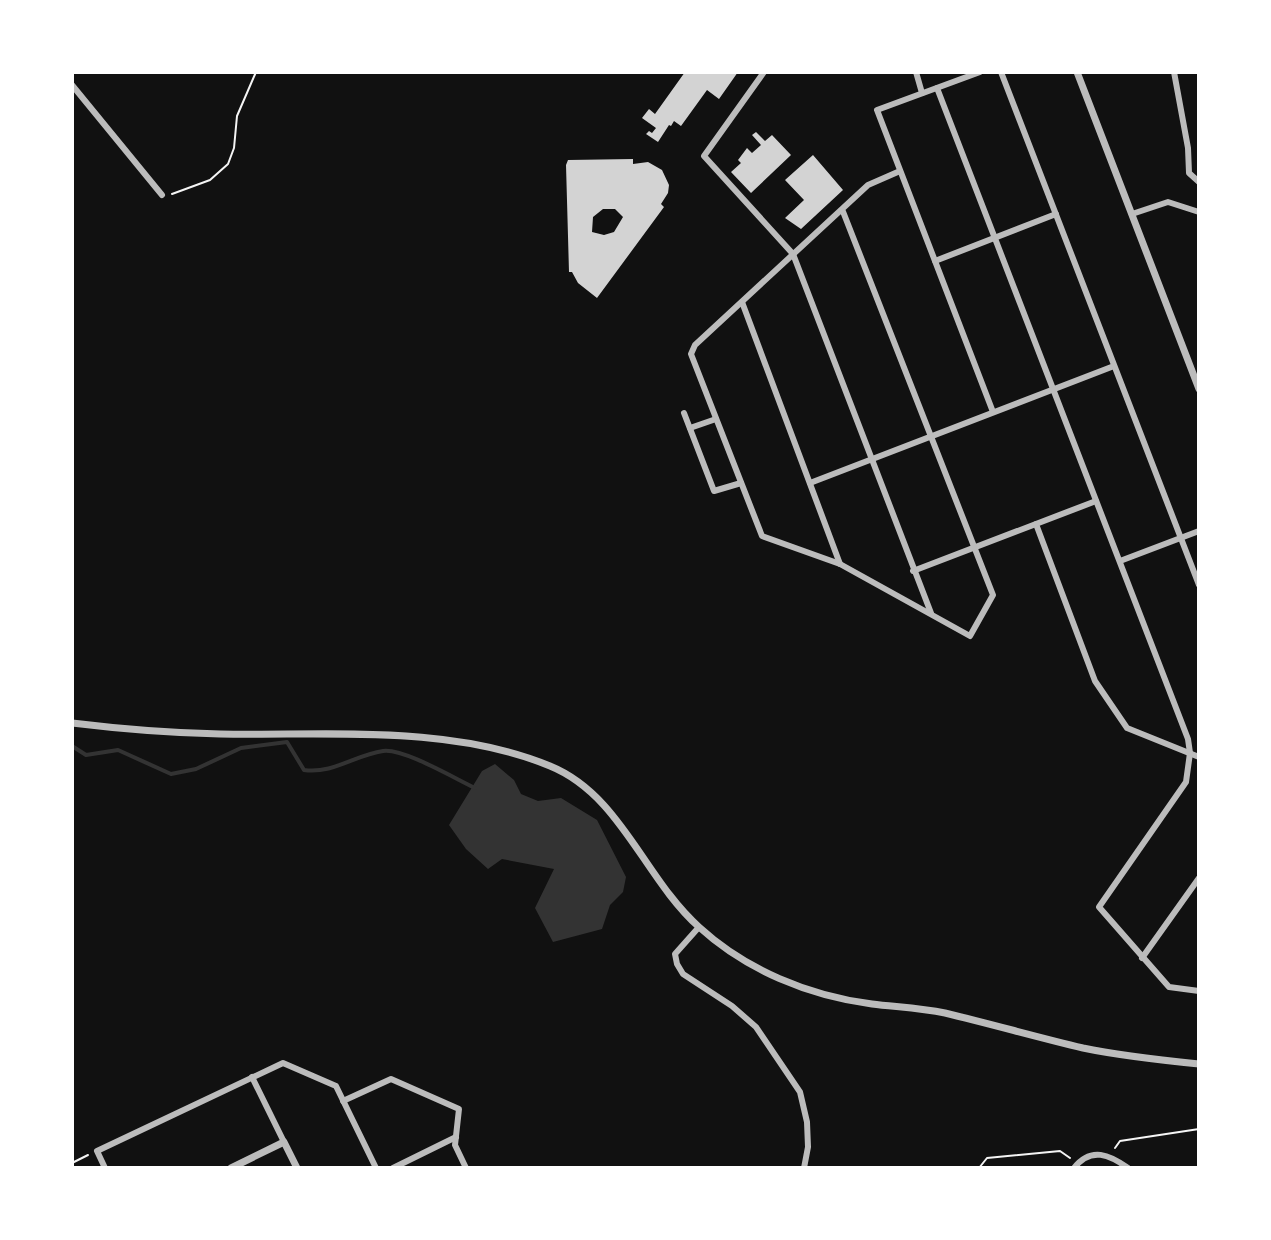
<svg xmlns="http://www.w3.org/2000/svg" width="1271" height="1240" font-family="Helvetica,sans-serif">
	<style>
		.water { fill: #333 }
		.lines { fill: none; stroke-linecap: round; stroke-linejoin: round }
		.stream { stroke: #333; stroke-width: 4 }
		.building { fill: #d3d3d3; fill-rule: evenodd }
		.path { stroke: #f5f5f5; stroke-width: 2 }
		.minor { stroke: #bcbcbc; stroke-width: 6 }
		.tertiary { stroke: #bcbcbc; stroke-width: 7 }
	</style>
	<rect width="100%" height="100%" fill="#111"/>
	<!-- water -->
	<polygon class="water" points="495,764 514,780 521,794 538,801 561,798 597,820 626,877 623,892 610,905 602,929 553,942 535,908 554,869 502,859 488,869 466,849 449,825 482,771"/>
	<g class="lines">
		<!-- stream -->
		<path class="stream" d="M 72,746 L 86,755 L 118,750 L 171,774 L 196,769 L 241,748 L 287,742 L 304,770 C 333,774 355,755 383,751 C 403,748 454,778 475,788"/>
	</g>
	<!-- building -->
	<g class="building">
		<polygon points="685,72 738,72 719,99 707,90 681,126 674,121 671,126 669,125 658,142 646,134 649,131 652,133 656,128 642,118 649,109 655,114"/>
		<polygon points="756,132 765,141 772,135 791,155 751,193 731,172 741,163 738,160 747,148 752,153 761,145 752,135"/>
		<polygon points="813,155 843,190 801,229 785,218 804,200 785,180"/>
		<path d="M 633,159 L 633,164 L 648,162 L 662,170 L 669,185 L 668,193 L 661,204 L 664,207 L 597,298 L 578,283 L 572,272 L 569,272 L 566,165 L 568,160 ZM 603,209 L 615,209 L 623,217 L 614,232 L 604,235 L 592,232 L 593,217 Z"/>
	</g>
	<g class="lines">
		<!-- path -->
		<g class="path">
			<polyline points="172,194 210,180 228,164 234,148 237,116 256,72"/>
			<polyline points="1115,1148 1120,1141 1199,1129"/>
			<polyline points="72,1163 88,1155"/>
			<polyline points="979,1168 987,1158 1060,1151 1070,1158"/>
		</g>
		<!-- minor -->
		<g class="minor">
			<polyline points="764,72 704,156 793,254 931,613"/>
			<polyline points="916,72 922,93"/>
			<polyline points="980,72 877,110 993,412"/>
			<polyline points="1001,72 1199,585"/>
			<polyline points="1174,72 1188,148 1189,173 1199,182"/>
			<polyline points="72,85 162,195"/>
			<polyline points="937,88 1188,739 1190,753 1186,782 1099,907 1169,987 1199,991"/>
			<polyline points="842,209 993,595 970,636 840,564 762,536 691,354 695,345 868,185 900,171"/>
			<polyline points="1132,214 1168,202 1199,212"/>
			<polyline points="935,261 1056,214"/>
			<polyline points="742,302 840,564"/>
			<polyline points="684,413 714,491 741,483"/>
			<polyline points="690,428 716,419"/>
			<polyline points="810,483 1114,366"/>
			<polyline points="1036,524 1095,681 1127,728 1199,757"/>
			<polyline points="1120,561 1199,531"/>
			<polyline points="913,571 1096,501"/>
			<polyline points="699,927 675,954 677,964 683,974 732,1006 756,1027 800,1092 807,1122 808,1147 804,1168"/>
			<polyline points="1142,958 1199,878"/>
			<polyline points="252,1077 284,1142"/>
			<polyline points="343,1101 391,1079 459,1109 455,1145 466,1168"/>
			<polyline points="105,1168 97,1151 283,1063 336,1086 376,1168"/>
			<polyline points="393,1168 456,1137"/>
			<path d="M 1074,1168 C 1091,1146 1110,1155 1128,1168"/>
		</g>
		<!-- tertiary -->
		<g class="tertiary">
			<polyline points="1077,72 1199,389"/>
			<path d="M 72,723 C 121,729 170,733 220,734 C 326,736 449,724 550,766 C 621,795 644,878 699,927 C 746,970 809,996 872,1004 C 896,1007 920,1008 945,1013 C 991,1024 1037,1037 1083,1048 C 1121,1056 1160,1060 1199,1064"/>
			<polyline points="231,1168 284,1142 297,1168"/>
		</g>
	</g>
	<!-- border -->
	<rect width="1271" height="1240" fill="none" stroke="#ffffff" stroke-width="148"/>
</svg>
